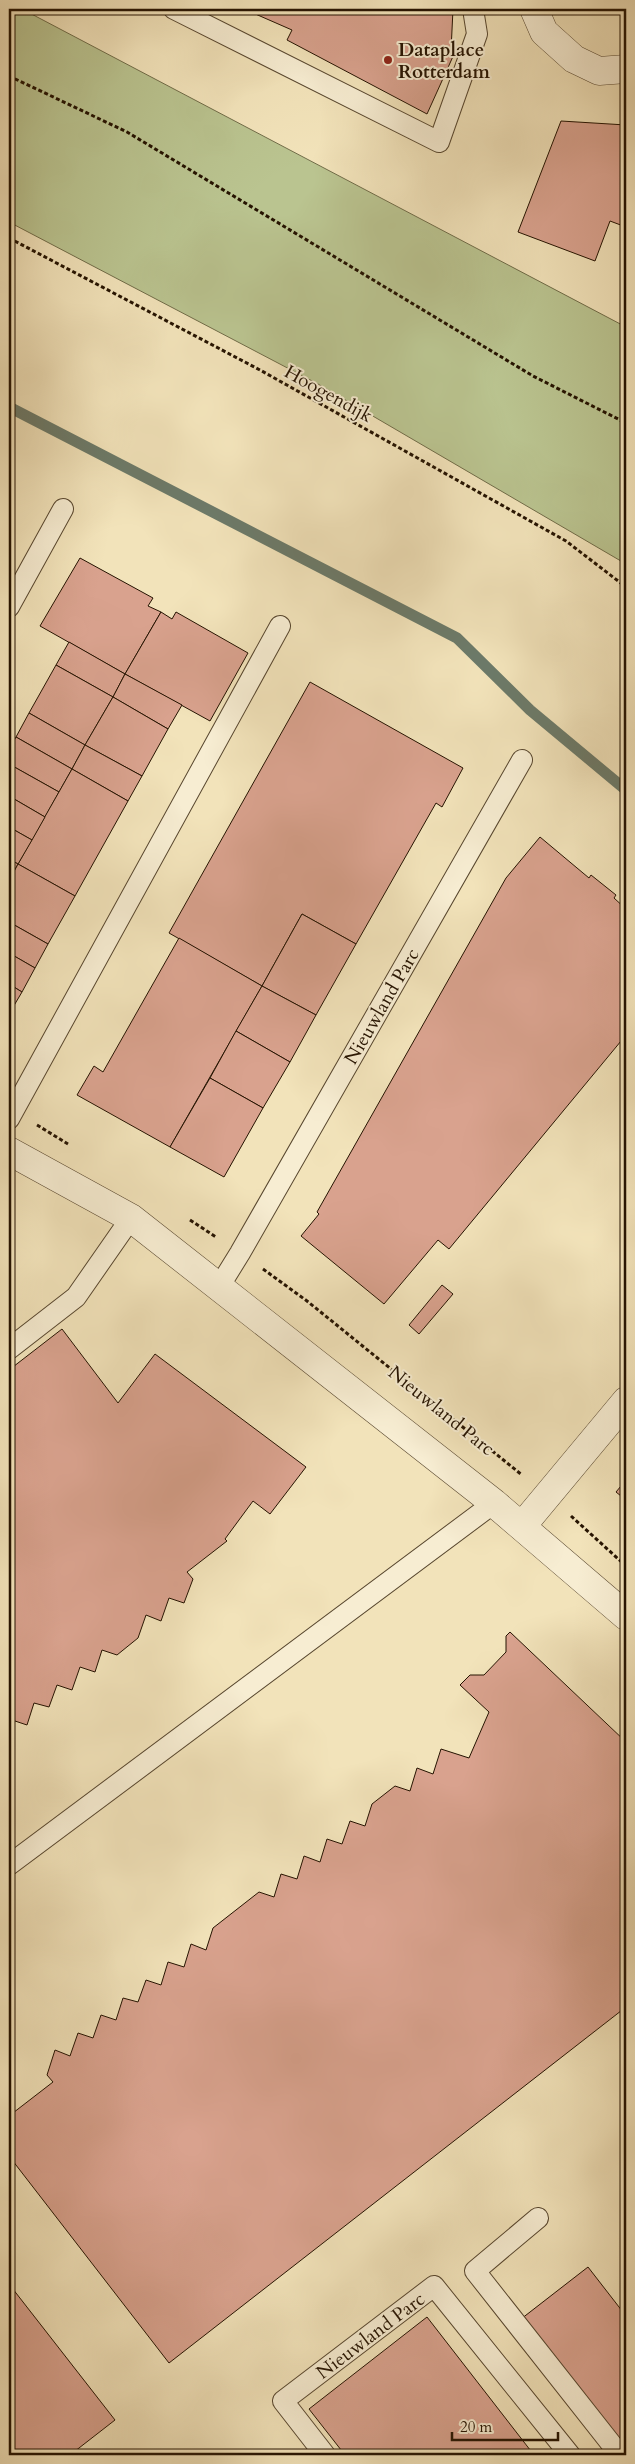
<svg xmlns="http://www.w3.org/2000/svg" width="635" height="2464" font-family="Cardo,serif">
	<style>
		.green { fill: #bac490; stroke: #706c48 }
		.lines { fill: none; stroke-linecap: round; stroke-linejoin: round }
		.stream { stroke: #6c7a69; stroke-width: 11 }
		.building { fill: #d9a28e; stroke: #251301 }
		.service-casing { stroke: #58472f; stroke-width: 22 }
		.minor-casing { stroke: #58472f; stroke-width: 29 }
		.path { stroke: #251301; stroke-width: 3; stroke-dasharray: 4 2.5; stroke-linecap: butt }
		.service { stroke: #f7edd2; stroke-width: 20 }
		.minor { stroke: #f7edd2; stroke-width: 28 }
		.poi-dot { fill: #8f2418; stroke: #f7edd2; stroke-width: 2 }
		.labels { text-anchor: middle; stroke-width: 4; stroke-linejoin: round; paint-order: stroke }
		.poi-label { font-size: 19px; font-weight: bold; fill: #251301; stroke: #f7edd2; text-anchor: start }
		.street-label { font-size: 19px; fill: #251301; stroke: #f7edd2 }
	</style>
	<rect width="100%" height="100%" fill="#f2e3ba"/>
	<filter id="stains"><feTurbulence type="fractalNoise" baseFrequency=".004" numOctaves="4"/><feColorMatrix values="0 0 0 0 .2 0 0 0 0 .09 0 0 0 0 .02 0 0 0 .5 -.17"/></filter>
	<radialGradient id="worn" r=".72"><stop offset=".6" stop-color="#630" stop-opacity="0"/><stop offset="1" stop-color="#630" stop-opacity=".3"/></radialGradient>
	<!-- green -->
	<polygon class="green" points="9,9 22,9 626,327 626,564 318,384 9,222"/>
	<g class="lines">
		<!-- stream -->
		<polyline class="stream" points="9,407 457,638 530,710 626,790"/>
	</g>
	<!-- building -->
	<g class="building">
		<polygon points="244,9 453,9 451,51 455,52 427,114 287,40 292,30"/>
		<polygon points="561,121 626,125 626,227 610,221 595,261 518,232"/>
		<polygon points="80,558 153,598 148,606 161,612 125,674 40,626"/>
		<polygon points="161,612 172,619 176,612 248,653 210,721 125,674"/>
		<polygon points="69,642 125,674 113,697 56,665"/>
		<polygon points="56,665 113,697 85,745 29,713"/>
		<polygon points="125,674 182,705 168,729 113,697"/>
		<polygon points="310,682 463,768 442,807 436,803 356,944 302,914 262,986 169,933"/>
		<polygon points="113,697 168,729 142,776 85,745"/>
		<polygon points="29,713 85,745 72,769 16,737"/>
		<polygon points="16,737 72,769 59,792 9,764 9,749"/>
		<polygon points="85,745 142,776 128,801 72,769"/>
		<polygon points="9,764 59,792 45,817 9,796"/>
		<polygon points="72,769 128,801 75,896 18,864"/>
		<polygon points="9,796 45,817 32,840 9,827"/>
		<polygon points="9,827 32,840 18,864 9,859"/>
		<polygon points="540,837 589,878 591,875 616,895 614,898 626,909 626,1035 449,1249 438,1240 384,1304 301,1236 319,1214 317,1212 506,878"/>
		<polygon points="9,859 18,864 9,881"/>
		<polygon points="18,864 75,896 48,944 9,922 9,881"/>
		<polygon points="302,914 356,944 316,1015 262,986"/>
		<polygon points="9,922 48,944 35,968 9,953"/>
		<polygon points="179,938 262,986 170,1147 77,1095 94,1066 103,1072"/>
		<polygon points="9,953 35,968 22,992 9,984"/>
		<polygon points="9,984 22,992 9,1014"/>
		<polygon points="262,986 316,1015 290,1062 236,1031"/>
		<polygon points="236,1031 290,1062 263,1108 210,1078"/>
		<polygon points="210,1078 263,1108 224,1177 170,1147"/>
		<polygon points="442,1285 453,1294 419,1334 409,1325"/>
		<polygon points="62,1329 118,1403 155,1354 306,1467 270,1514 253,1501 225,1539 227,1541 187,1572 193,1579 184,1603 169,1598 161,1621 146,1615 138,1638 117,1655 102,1650 95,1672 80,1667 72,1690 57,1685 49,1707 34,1703 27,1725 12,1720 9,1728 9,1370"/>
		<polygon points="626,1480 626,1500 616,1492"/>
		<polygon points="510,1632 626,1742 626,2007 169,2363 9,2156 9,2116 53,2082 47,2075 55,2050 70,2056 78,2033 93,2038 101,2015 116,2020 123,1998 138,2002 146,1980 161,1985 168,1962 184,1967 191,1944 206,1950 213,1928 259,1892 274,1897 281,1874 297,1879 304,1856 320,1862 327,1839 342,1844 350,1821 365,1826 372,1804 395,1786 410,1791 417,1768 433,1774 441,1749 469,1758 489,1712 460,1685 470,1675 484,1675 506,1652 506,1636"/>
		<polygon points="588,2267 626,2316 626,2432 616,2441 521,2319"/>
		<polygon points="9,2284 115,2420 70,2455 9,2455"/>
		<polygon points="427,2317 534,2455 345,2455 309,2409"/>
	</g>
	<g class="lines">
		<!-- service casing -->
		<g class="service-casing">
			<g id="service">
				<polyline points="174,9 439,142 477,34 473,9"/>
				<polyline points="9,607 63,509"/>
				<polyline points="9,1119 280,626"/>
				<polyline points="219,1287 240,1253 522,760"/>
				<polyline points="9,1349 76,1297 131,1218"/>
				<polyline points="9,1865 494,1503"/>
				<polyline points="538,2218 475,2271 620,2455"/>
				<polyline points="325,2455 283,2401 434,2286 570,2455"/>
			</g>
		</g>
		<!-- minor casing -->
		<g class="minor-casing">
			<g id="minor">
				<polyline points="534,9 544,32 574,59 599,71 626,69"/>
				<polyline points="9,1151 131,1218 494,1503 626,1616"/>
				<polyline points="522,1526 626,1401"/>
			</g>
		</g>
		<!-- path -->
		<g class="path">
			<polyline points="9,76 127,132 533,376 626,423"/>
			<polyline points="9,238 260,370 566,541 626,587"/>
			<polyline points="37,1125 68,1144"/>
			<polyline points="190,1220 216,1237"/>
			<polyline points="263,1269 307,1301 522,1475"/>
			<polyline points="571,1516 626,1566"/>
		</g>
		<!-- service -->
		<use href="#service" class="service"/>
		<!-- minor -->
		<use href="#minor" class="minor"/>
	</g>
	<!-- markers -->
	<circle class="poi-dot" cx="388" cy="60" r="5"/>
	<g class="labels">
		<!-- poi labels -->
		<g class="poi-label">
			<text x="398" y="56">Dataplace<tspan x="398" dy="22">Rotterdam</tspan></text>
		</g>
		<!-- street labels -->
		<g class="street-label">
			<text transform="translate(329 393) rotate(29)" y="7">Hoogendijk</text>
			<text transform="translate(381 1006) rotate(-60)" y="7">Nieuwland Parc</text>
			<text transform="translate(442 1410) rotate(39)" y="7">Nieuwland Parc</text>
			<text transform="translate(370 2335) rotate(-37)" y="7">Nieuwland Parc</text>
		</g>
	</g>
	<!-- margin -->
	<rect width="635" height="2464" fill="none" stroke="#f2e3ba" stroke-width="30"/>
	<rect x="10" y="10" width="615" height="2444" fill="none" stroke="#251301" stroke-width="2.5"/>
	<rect x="15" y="15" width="605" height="2434" fill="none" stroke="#251301"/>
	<!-- scale -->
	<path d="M452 2432v8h106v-8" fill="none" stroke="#251301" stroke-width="2.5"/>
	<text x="460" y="2432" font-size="15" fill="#251301" stroke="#f7edd2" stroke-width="4" paint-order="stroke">20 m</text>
	<rect width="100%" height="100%" filter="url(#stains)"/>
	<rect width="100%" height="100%" fill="url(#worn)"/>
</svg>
